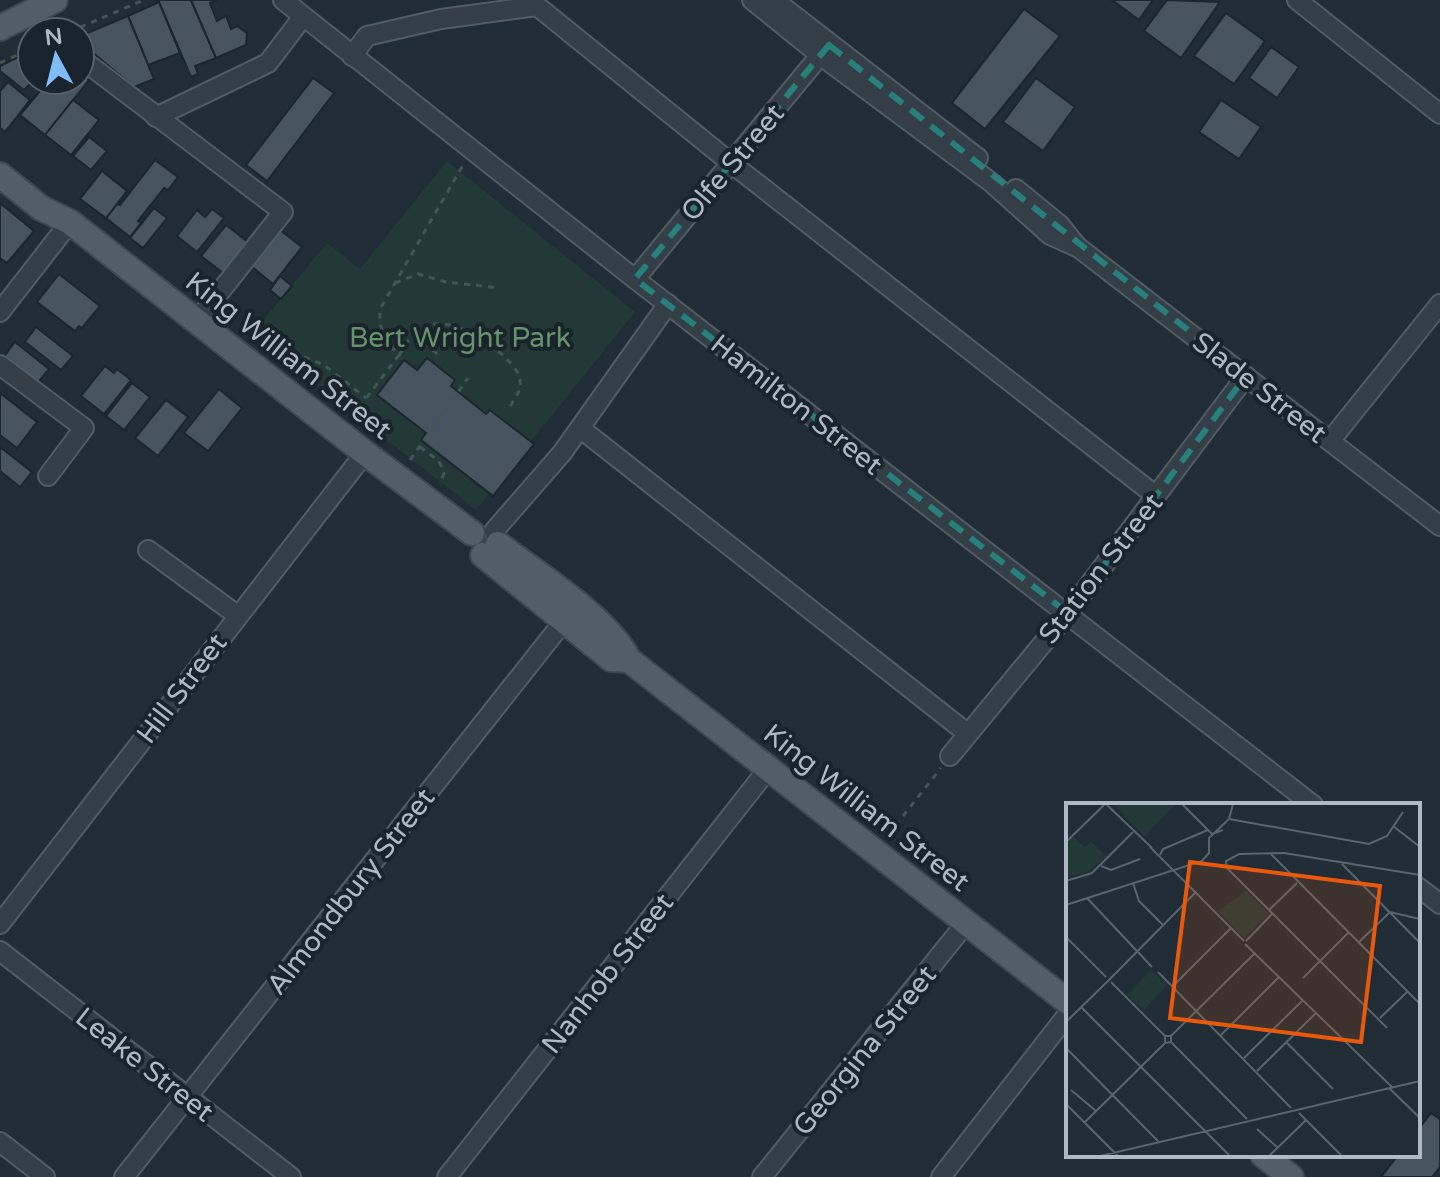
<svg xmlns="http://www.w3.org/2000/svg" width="1440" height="1177" font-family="'Varela Round',sans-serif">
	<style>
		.green { fill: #233938 }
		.building { fill: #465460; stroke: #1b252d; stroke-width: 2 }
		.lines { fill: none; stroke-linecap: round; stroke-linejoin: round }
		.minor-casing { stroke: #515c65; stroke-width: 22 }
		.major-casing { stroke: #3d4750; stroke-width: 28 }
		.path { stroke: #415656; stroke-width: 3; stroke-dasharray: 6 6; stroke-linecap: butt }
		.minor { stroke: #333e47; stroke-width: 18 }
		.major { stroke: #515d67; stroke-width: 24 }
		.marked { fill: none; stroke: #27807b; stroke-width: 6; stroke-dasharray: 16 10; stroke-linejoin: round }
		.labels { text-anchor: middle; stroke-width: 8; stroke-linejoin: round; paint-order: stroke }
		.street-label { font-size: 28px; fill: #adb9c4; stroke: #19232b }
		.park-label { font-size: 28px; fill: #65936b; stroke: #19232b }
		.inset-road { fill: none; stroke: #58646f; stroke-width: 2 }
		.view { fill: #e8590c; fill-opacity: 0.15; stroke: #e8590c; stroke-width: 4 }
		.inset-edge { fill: none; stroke: #adb9c4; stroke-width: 4 }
	</style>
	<rect width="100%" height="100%" fill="#202c36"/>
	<!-- green -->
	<polygon class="green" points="447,161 635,312 476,510 252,334 327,243 360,269"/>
	<!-- building -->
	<g class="building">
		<polygon points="158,0 191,0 216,58 195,66 198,74 191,77"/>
		<polygon points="191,0 217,0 210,3 217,21 226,16 231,29 237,26 247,33 246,45 216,58"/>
		<polygon points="1112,0 1153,0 1139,20"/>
		<polygon points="1167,0 1220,2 1181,58 1144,31"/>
		<polygon points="159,2 180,53 148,65 128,16"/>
		<polygon points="1024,9 1060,36 985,129 952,103"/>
		<polygon points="1226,13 1265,41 1234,84 1194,56"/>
		<polygon points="128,16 154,79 134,87 80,42 80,36"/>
		<polygon points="1271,47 1299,67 1277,98 1249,78"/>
		<polygon points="18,57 32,69 32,80 43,80 38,87 32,82 24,90 0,71 0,66"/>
		<polygon points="80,73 89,80 45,135 20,115 49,80 80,80"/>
		<polygon points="313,78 334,93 267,181 246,165"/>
		<polygon points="1036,78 1075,107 1043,151 1003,122"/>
		<polygon points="8,82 30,100 5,132 0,128 0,91"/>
		<polygon points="73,100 99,120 71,155 45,135"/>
		<polygon points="1221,100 1261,127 1239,159 1199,132"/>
		<polygon points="89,137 107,151 91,170 73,156"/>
		<polygon points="155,160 178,177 168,190 164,188 138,221 141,223 130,237 106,218 117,204 120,205"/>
		<polygon points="102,171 127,191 106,218 80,199"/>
		<polygon points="0,203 34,231 7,263 0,258"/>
		<polygon points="154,208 167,218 143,248 130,238"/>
		<polygon points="212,209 224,218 197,252 177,236 197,210 205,217"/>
		<polygon points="226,225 248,242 223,273 201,256"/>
		<polygon points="280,230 302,247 273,284 251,266"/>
		<polygon points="59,274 100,306 82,328 79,326 75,331 37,302"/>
		<polygon points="280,276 292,286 281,299 270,290"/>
		<polygon points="36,327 73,356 61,370 25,342"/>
		<polygon points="15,342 49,369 36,385 3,358"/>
		<polygon points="427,358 455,380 451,386 486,414 490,410 534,444 493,496 421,440 426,433 377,395 404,360 417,370"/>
		<polygon points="105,366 114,373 117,369 131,380 104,414 81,396"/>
		<polygon points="132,383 150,397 124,430 106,416"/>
		<polygon points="219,389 242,408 208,451 184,433"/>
		<polygon points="0,393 37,422 17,448 0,435"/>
		<polygon points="166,400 188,417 158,456 135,438"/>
		<polygon points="0,447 32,472 20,487 0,471"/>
		<polygon points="1431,1113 1440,1119 1440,1167 1432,1177 1381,1177 1398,1155 1418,1155 1418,1130"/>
	</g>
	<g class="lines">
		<!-- minor casing -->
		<g class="minor-casing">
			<g id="minor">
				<polyline points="283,0 635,279 1313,805"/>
				<polyline points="752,0 820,55 992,183 1050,235 1079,248 1440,526"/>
				<polyline points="774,0 978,158"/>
				<polyline points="1297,0 1440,114"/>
				<polyline points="352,56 367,36 441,19 537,6 731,163 1156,496"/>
				<polyline points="80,58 283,212 197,321"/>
				<polyline points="156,117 268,63 302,18"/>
				<polyline points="1016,189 1060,225 1076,245"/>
				<polyline points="635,279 827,47"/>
				<polyline points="0,312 70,222"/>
				<polyline points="0,365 84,428 48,476"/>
				<polyline points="580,428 967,733"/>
				<polyline points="1330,441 1440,304"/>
				<polyline points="494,531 562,453 668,304"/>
				<polyline points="148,550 237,615"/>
				<polyline points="950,756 1068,613 1246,376"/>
				<polyline points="1418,887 1440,904"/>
				<polyline points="0,924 365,453"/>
				<polyline points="0,951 291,1177"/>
				<polyline points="0,1142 45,1177"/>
				<polyline points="124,1177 571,612"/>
				<polyline points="447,1177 768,769"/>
				<polyline points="762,1177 966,923"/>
				<polyline points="941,1177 1068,1014"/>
			</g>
		</g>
		<!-- major casing -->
		<g class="major-casing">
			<g id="major">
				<polyline points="0,28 55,0"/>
				<polyline points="0,175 41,208 70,222 365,453 472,533"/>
				<path d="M 498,544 C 537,574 607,617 629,660 L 1068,1002"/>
				<polyline points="483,555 611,659 629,660"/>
				<polyline points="1263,1155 1291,1177"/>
			</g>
		</g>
		<!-- path -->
		<g class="path">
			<polyline points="69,32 144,0"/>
			<polyline points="28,49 25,43 32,40"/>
			<polyline points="0,63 32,48"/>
			<polyline points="395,283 418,274 446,282 500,288"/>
			<polyline points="413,336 439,355"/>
			<polyline points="261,344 274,340 304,357 324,365 366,398"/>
			<path d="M 399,355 C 405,347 410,335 418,330 C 447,309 499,346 516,370 C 520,375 520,382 521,388 L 508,410"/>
			<path d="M 352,417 L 399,355 C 384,340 379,330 380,309 L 463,165"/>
			<polyline points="420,447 439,461 444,473 440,484"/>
			<polyline points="410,460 468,378"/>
			<polyline points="888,835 941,768"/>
		</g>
		<!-- minor -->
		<use href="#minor" class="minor"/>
		<!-- major -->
		<use href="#major" class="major"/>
	</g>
	<!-- marked area -->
	<path class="marked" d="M 829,45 L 1246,376 L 1068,613 L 635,279 Z"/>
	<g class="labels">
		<!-- street labels -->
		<g class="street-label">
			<text transform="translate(732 162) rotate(-50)" y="10">Olfe Street</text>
			<text transform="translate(289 355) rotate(38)" y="10">King William Street</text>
			<text transform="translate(1260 387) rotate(38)" y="10">Slade Street</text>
			<text transform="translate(797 404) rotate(38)" y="10">Hamilton Street</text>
			<text transform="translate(1100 568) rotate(-52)" y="10">Station Street</text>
			<text transform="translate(181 688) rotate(-53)" y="10">Hill Street</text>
			<text transform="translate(867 807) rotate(38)" y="10">King William Street</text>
			<text transform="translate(350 891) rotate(-52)" y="10">Almondbury Street</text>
			<text transform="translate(607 973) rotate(-52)" y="10">Nanhob Street</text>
			<text transform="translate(864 1050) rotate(-51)" y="10">Georgina Street</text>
			<text transform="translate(145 1064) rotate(38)" y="10">Leake Street</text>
		</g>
		<!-- park labels -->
		<g class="park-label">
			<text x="460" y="347">Bert Wright Park</text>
		</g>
	</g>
	<!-- overview -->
	<g transform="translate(1066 803)">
		<rect width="354" height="354" fill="#202c36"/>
		<path d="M 48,1 L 110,1 L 78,33 ZM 7,34 L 19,44 L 25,39 L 41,53 L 21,69 L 1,74 L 0,42 ZM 180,88 L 203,111 L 178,135 L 152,108 ZM 85,167 L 101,182 L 78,207 L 61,192 Z" fill="#233938"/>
		<path class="inset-road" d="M 40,1 L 86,45M 116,1 L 146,31 L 157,27M 163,16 L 303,41 L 321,33 L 337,9M 327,23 L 354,44M 0,39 L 39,1M 84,44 L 178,138M 204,50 L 354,201M 94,52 L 97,46 L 142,27M 276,61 L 354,140M 35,63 L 45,67 L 74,56M 0,78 L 26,70 L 67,29M 67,80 L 73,98 L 97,122M 21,95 L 86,164M 0,102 L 136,58 L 143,50 L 143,35 L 163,16 L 167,1M 203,107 L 231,80M 0,134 L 40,174M 180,138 L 207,110M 293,139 L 324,109 L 354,116M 179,141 L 327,285M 92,169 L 225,305M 46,174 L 41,179 L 129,90M 237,175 L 283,129M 45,179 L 99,233M 107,183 L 165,125M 15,204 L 164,353M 314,215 L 341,189M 0,219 L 41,179M 321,225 L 161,65 L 160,58 L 173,51 L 218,50 L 354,72M 155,232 L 213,174M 105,233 L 99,233 L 99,240 L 105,239 L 105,233 L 189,150M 105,239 L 181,316M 220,239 L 267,286M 0,245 L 92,338M 178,255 L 236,198M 191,268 L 249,211M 324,286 L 354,315M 5,287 L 30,308M 0,301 L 52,353M 233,310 L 276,353M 18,320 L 99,240M 191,326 L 212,345M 34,353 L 354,278M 203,353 L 240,317"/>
		<path class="view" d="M 124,59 L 314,83 L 295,239 L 104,215 Z"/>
		<rect width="354" height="354" class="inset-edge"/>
	</g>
	<!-- north arrow -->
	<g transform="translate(56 56) rotate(353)"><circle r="38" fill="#19232b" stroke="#545f68" stroke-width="2"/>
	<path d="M0-6L14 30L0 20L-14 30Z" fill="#80bcf6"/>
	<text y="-12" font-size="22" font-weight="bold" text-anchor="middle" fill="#adb9c4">N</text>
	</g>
</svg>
